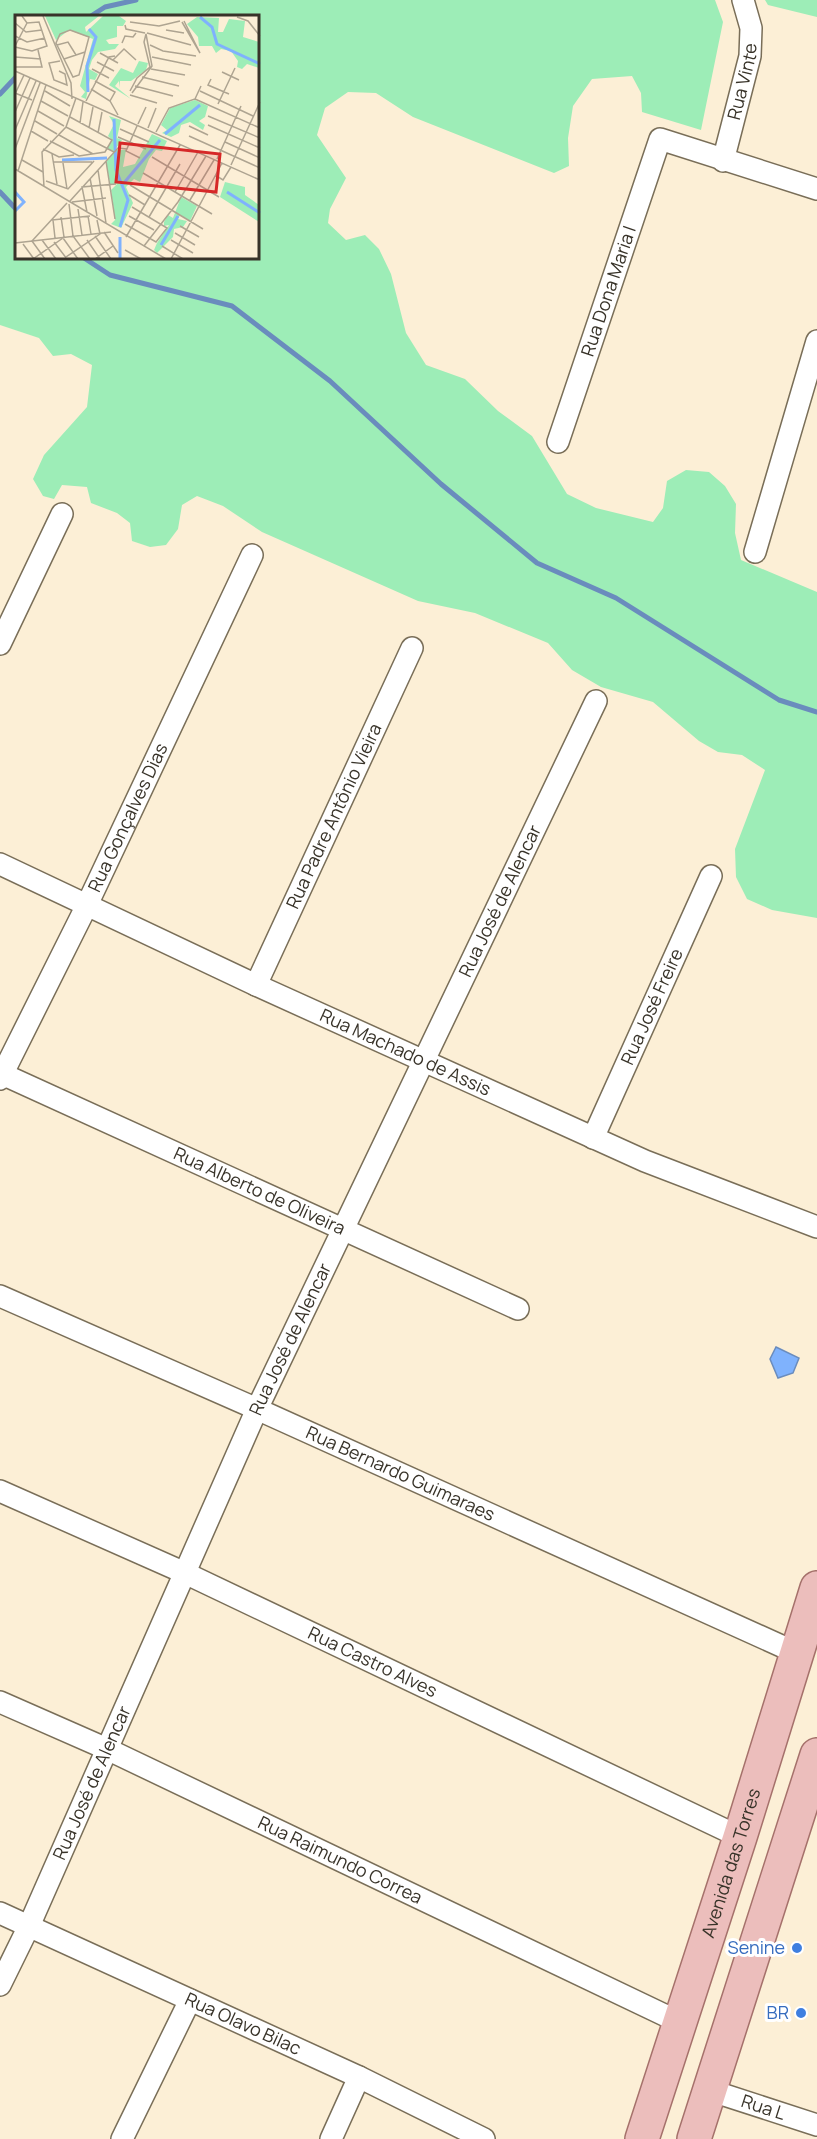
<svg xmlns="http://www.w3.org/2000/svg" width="817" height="2139" font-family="Manrope,sans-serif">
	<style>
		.green { fill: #9dedb7; fill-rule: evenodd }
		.water { fill: #7fb2fd; stroke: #6a8cbd; stroke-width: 1.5 }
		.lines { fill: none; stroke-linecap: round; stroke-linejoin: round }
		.stream { stroke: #6a8cbd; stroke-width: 5 }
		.minor-casing { stroke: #796e58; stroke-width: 24 }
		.primary-casing { stroke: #a5716b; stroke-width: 36 }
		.minor { stroke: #fff; stroke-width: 21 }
		.primary { stroke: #ecbebc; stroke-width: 33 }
		.shop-dot { fill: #3f7fe0; stroke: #fff; stroke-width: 2 }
		.labels { text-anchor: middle; stroke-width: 6; stroke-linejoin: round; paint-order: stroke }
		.street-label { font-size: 18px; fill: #383329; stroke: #fff }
		.shop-label { font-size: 18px; fill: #366cbe; stroke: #fff; text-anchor: end }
		.inset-river { fill: none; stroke: #7fb2fd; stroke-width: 3 }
		.inset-road { fill: none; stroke: #aea491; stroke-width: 1.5 }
		.view { fill: #d62828; fill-opacity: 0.15; stroke: #d62828; stroke-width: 3 }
		.inset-edge { fill: none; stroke: #383329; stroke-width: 3 }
	</style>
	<rect width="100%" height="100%" fill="#fcefd6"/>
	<!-- green -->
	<g class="green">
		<path d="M 0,0 L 715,0 L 723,22 L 701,130 L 642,112 L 641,93 L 632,76 L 592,79 L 573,106 L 568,138 L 569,166 L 554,173 L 413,117 L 376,93 L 348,92 L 325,108 L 317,135 L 346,178 L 330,209 L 328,223 L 346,240 L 365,235 L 379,249 L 391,274 L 406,333 L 426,365 L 465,379 L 498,411 L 532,436 L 567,494 L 596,508 L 653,522 L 663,508 L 667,481 L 686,470 L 709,472 L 725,486 L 736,504 L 735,533 L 741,560 L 817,592 L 817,918 L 772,910 L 747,899 L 736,877 L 735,849 L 765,770 L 742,755 L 718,752 L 699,741 L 653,702 L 601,687 L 572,670 L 548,643 L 475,613 L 418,601 L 262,532 L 223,506 L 197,496 L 182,505 L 178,529 L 166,545 L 150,547 L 132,541 L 130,523 L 117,513 L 91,503 L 87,487 L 62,485 L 54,499 L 43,496 L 33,479 L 44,455 L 87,407 L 92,365 L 71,354 L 53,356 L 39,338 L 0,325 ZM 258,16 L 258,258 L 16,258 L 16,16 Z"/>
		<polygon points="765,0 817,0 817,17 768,5"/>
	</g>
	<!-- water -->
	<polygon class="water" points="776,1347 799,1358 793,1373 778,1378 770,1359"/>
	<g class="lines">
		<!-- stream -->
		<g class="stream">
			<polyline points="91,16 105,7 136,0"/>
			<polyline points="0,94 16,77"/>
			<polyline points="0,192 16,209"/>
			<polyline points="84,258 110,275 232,306 330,381 441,484 537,563 616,598 779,700 817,712"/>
		</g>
		<!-- minor casing -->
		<g class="minor-casing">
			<g id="minor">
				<path id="s1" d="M 723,161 L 750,56 L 751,28 L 743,0"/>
				<path id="s2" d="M 558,442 L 660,139 L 817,189"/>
				<polyline points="755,552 817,341"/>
				<polyline points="0,644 62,514"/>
				<path id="s3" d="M 0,864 L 256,985 L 645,1161 L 817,1227"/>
				<path id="s4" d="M 256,985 L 412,648"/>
				<path id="s5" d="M 0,1073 L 518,1309"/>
				<path id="s6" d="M 0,1079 L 86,907 L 252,555"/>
				<path id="s7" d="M 593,1138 L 711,876"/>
				<path id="s8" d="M 0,1296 L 257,1409 L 799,1654"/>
				<path id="s9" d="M 0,1491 L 185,1573 L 740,1837"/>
				<path id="s10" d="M 0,1702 L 107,1749 L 679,2022"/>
				<path id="s11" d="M 0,1913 L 359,2077 L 484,2139"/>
				<path id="s12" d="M 0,1985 L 29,1926 L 257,1409 L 596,701"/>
				<path id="s13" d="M 709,2090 L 817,2125"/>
				<polyline points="122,2139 190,2000"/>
				<polyline points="331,2139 359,2077"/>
			</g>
		</g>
		<!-- primary casing -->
		<g class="primary-casing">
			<g id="primary">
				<path id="s14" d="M 642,2139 L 740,1837 L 817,1588"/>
				<polyline points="694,2139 817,1755"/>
			</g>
		</g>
		<!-- minor -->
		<use href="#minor" class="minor"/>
		<!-- primary -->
		<use href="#primary" class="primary"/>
	</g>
	<!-- markers -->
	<g class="shop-dot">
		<circle cx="797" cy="1948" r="6"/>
		<circle cx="801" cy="2013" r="6"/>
	</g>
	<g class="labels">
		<!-- street labels -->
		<g class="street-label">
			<text dy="6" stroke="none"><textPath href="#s1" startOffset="82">Rua Vinte</textPath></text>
			<text dy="6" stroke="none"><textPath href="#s2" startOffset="159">Rua Dona Maria I</textPath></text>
			<text dy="6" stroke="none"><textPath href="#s4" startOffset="186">Rua Padre Antônio Vieira</textPath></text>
			<text dy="6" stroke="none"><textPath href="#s6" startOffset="291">Rua Gonçalves Dias</textPath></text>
			<text dy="6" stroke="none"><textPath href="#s12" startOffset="1194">Rua José de Alencar</textPath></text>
			<text dy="6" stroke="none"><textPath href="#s7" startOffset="144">Rua José Freire</textPath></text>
			<text dy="6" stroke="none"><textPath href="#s3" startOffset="447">Rua Machado de Assis</textPath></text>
			<text dy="6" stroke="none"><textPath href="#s5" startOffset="285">Rua Alberto de Oliveira</textPath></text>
			<text dy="6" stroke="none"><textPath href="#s12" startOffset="708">Rua José de Alencar</textPath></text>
			<text dy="6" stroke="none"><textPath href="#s8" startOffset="438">Rua Bernardo Guimaraes</textPath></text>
			<text dy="6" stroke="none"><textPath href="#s9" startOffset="410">Rua Castro Alves</textPath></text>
			<text dy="6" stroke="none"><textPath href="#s12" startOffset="222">Rua José de Alencar</textPath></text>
			<text dy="6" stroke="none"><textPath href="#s10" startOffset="375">Rua Raimundo Correa</textPath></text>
			<text dy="6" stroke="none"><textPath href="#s14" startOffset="290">Avenida das Torres</textPath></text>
			<text dy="6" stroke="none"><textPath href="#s11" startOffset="267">Rua Olavo Bilac</textPath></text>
			<text dy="6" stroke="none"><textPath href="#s13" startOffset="57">Rua L</textPath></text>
		</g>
		<!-- shop labels -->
		<g class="shop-label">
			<text x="785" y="1954">Senine</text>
			<text x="789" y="2019">BR</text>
		</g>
	</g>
	<!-- overview -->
	<g transform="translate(15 15)">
		<rect width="244" height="244" fill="#fcefd6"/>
		<path d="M 30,1 L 84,1 L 70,12 L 71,17 L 88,1 L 104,1 L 111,6 L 108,11 L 102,11 L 102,22 L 91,25 L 94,29 L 104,29 L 100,34 L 83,37 L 77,45 L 74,54 L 83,59 L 80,65 L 75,64 L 71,84 L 66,82 L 70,77 L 65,71 L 78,24 L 54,15 L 41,25 ZM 182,2 L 204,3 L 203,17 L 208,17 L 214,4 L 230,6 L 228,22 L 244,27 L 244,53 L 232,49 L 227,54 L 222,52 L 223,46 L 216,36 L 206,34 L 201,38 L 197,31 L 184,31 L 183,22 L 172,9 ZM 124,46 L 133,48 L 131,55 L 116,66 L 105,66 L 105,73 L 104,66 L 100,71 L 116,84 L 94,70 L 106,53 L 118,58 ZM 180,85 L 193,91 L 190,102 L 184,106 L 190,110 L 188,115 L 175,107 L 166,110 L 164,118 L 156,122 L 147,118 L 152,115 L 146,110 L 155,93 ZM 94,101 L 106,105 L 102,123 L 107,125 L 99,136 L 92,134 L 97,125 L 93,121 L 99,109 ZM 137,119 L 152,126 L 147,136 L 141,135 L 134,144 L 125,167 L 119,164 L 111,172 L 118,188 L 106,213 L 96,209 L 100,205 L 96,175 L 102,169 L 95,169 L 91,147 L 102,135 L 111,135 L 108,152 L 120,149 ZM 210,167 L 230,172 L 230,180 L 244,190 L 244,207 L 205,182 ZM 166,182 L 182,191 L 175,206 L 165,200 L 163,204 L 172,206 L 168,212 L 159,214 L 158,222 L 142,238 L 139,235 L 142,228 L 154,210 L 149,211 L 149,207 L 153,200 L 158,203 Z" fill="#9dedb7"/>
		<path class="inset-river" d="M 185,2 L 197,12 L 202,29 L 245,49M 73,77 L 72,51 L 81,22 L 74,14M 99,104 L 101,155 L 113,185 L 105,212M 150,119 L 185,90M 47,145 L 92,143M 108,169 L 145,125M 0,177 L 9,187 L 0,196M 212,177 L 245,198M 146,230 L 163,201M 105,244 L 105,222"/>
		<path class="inset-road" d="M 28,1 L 56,68 L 57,84M 222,2 L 233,6 L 245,21M 115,7 L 144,11 L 165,6M 167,7 L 185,38 L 169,6M 0,8 L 11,17 L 27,15M 110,10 L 111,14 L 130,18M 55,15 L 74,22 L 64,60 L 58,62 L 41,28 L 45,19 ZM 151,15 L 169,18M 132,18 L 176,30M 0,21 L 12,27 L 30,23M 107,28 L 110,21 L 118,22 L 121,18M 42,30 L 53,27 L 61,40M 135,30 L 148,36 L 181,41M 0,31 L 12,8M 0,32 L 17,36 L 32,31 L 24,7 L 12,8 L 7,1M 85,38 L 103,48M 0,42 L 26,44M 137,42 L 176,50M 49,44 L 70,37M 98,45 L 109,34 L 121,45M 82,47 L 99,56M 0,52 L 27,52 L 23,35M 77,54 L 94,63M 136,54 L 170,60M 0,56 L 245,165M 44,56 L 50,59 L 52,70 L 39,65 L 34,48 L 45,46M 207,57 L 224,65M 127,62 L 164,71M 196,64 L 193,70 L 214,79M 80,66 L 100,77 L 95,86M 120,71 L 158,81M 76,74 L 95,86 L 103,100M 30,76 L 55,91M 115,76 L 122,63 L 135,52 L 129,27 L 131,19 L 137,51 L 117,78M 185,76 L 238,101M 0,78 L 17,85M 0,79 L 9,60M 115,80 L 142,88M 180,84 L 245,113M 26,86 L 53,101M 71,86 L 94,42 L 100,41M 203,89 L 220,53M 23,96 L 49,111M 0,97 L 15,63M 193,101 L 245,123M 20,106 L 42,119M 65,108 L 68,87M 123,109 L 131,92M 193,110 L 245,133M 122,111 L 111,136 L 125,143M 174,111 L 193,120M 51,112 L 99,137M 74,113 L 78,92M 133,113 L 141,93M 105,114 L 134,127M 0,115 L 21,66M 16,116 L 33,126M 141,117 L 154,93 L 180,84 L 186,71M 83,118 L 87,97M 44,120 L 78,139M 174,121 L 245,153M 103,122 L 131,134M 35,126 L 64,141 L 90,137 L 97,125 L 55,102M 210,127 L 245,143M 0,134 L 25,68M 28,134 L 44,142 L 59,140M 37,139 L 42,169M 137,142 L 204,182M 202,144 L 226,91M 7,145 L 28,157M 91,146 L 100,204M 38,147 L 77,147M 48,148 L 52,174M 216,150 L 245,87M 0,154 L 151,244M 83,155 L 91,208M 3,156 L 31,70M 128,158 L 197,199M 200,160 L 208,165 L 216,152M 75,163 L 82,201M 31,166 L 53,174 L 79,146M 115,170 L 188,214M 29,172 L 27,137 L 51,112 L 61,83M 160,177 L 183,137M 114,180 L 130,190M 175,185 L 199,145M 55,186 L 103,133 L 112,134M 57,187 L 91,183M 54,189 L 58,221 L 75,244M 63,194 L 67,220M 72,197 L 67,172 L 101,169M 73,201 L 76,219M 114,201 L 139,215M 46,202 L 49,222M 134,202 L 165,149M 37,205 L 75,201M 38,205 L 40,223M 110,209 L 141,227 L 152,213 L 117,192M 165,211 L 184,222M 89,217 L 103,238M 160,218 L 180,230M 80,221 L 96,244M 111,222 L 165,130M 48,223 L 63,244M 27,225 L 41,244M 72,225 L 85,244M 156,225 L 178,238M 17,226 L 52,188M 17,226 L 30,244M 39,227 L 52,244M 0,228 L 96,217M 8,229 L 19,244M 129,231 L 163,187 L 191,141M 147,231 L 168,244M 110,235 L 126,244M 18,244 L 48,223M 48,244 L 85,219 L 82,205M 80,244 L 98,231M 156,244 L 207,148"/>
		<path class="view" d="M 105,128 L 205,139 L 201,177 L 101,167 Z"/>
		<rect width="244" height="244" class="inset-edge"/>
	</g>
</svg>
